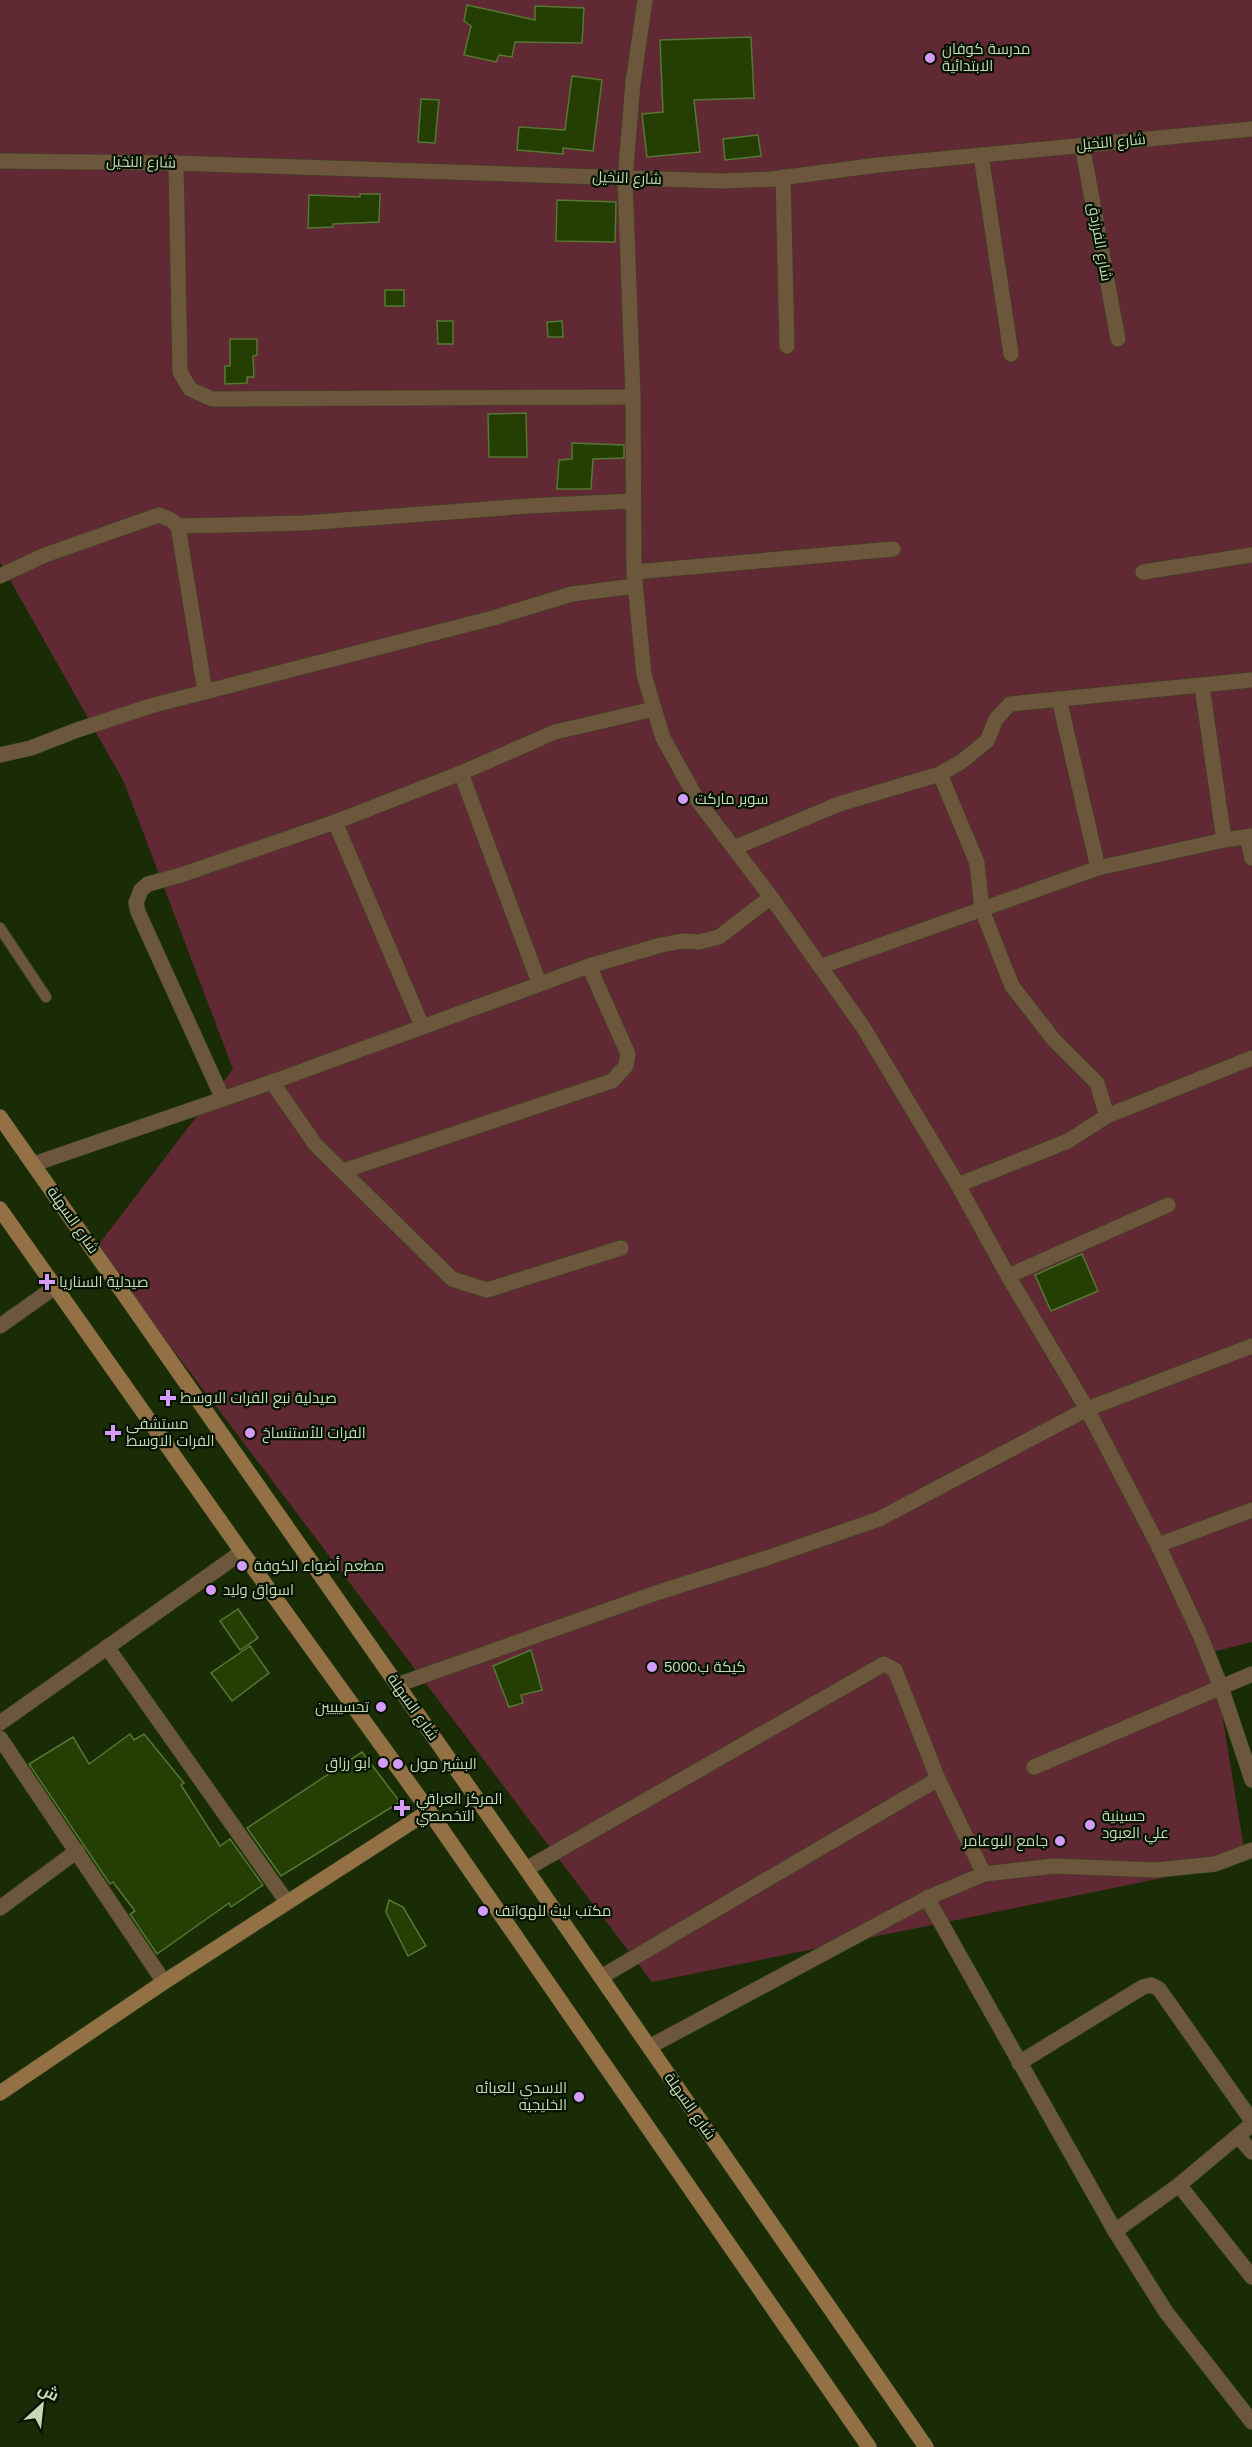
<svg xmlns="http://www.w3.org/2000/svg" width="1252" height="2447" font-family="Arial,Cairo,sans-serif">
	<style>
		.green { fill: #612933 }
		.building { fill: #253e03; stroke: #557832; stroke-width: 1.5 }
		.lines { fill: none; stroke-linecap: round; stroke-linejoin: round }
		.lane-casing { stroke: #354822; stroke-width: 12 }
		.street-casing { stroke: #354822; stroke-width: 16 }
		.secondary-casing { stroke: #354822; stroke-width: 16 }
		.lane { stroke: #6c563c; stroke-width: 10 }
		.street { stroke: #6c563c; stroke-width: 15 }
		.secondary { stroke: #947145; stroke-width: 15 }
		.poi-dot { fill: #d59bfa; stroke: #061300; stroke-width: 2 }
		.labels { text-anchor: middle; stroke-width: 4.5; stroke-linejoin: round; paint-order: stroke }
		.poi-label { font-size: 15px; fill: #c5d9b5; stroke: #061300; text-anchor: start }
		.street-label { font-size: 15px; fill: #c5d9b5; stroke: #061300 }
	</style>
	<rect width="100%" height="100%" fill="#1a2c06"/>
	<!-- green -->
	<polygon class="green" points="0,0 1252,0 1252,1642 1212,1652 1246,1861 652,1982 96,1248 233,1069 124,782 0,562"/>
	<!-- building -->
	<g class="building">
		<polygon points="467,5 535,20 535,6 584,8 582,43 515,42 512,57 499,55 496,62 464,55 471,26 464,21"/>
		<polygon points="751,37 754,98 694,100 700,152 647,157 642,114 663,112 660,40"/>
		<polygon points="572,76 602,80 593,151 563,148 563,154 517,150 519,127 565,130"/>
		<polygon points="421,99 439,100 435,143 418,142"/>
		<polygon points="758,135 761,156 725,160 723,139"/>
		<polygon points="360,194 380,194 379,222 333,224 333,227 308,228 309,195 360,197"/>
		<polygon points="557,200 616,202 615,242 556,241"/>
		<rect x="385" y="290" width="19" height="16"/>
		<polygon points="437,321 453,321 453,344 438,344"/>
		<polygon points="562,321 563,337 548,337 547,322"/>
		<polygon points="230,339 257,339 257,355 253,356 254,377 247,377 247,383 225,384 225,366 230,366"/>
		<polygon points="526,413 527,457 489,457 488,414"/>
		<polygon points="572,443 624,445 624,458 593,459 591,489 557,489 559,460 572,459"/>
		<polygon points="1082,1254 1098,1291 1051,1311 1035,1275"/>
		<polygon points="238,1609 258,1638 240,1650 220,1621"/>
		<polygon points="250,1646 269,1673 232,1701 211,1673"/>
		<polygon points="531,1650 542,1690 521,1695 523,1703 509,1707 493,1666"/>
		<polygon points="130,1734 134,1740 144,1734 184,1783 181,1785 220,1846 230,1839 263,1885 231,1907 229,1903 157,1954 130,1914 135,1911 113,1882 110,1884 29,1764 73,1737 89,1764"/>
		<polygon points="362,1752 400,1802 281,1876 247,1828"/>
		<polygon points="389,1900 403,1907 426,1946 408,1956 386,1912"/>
	</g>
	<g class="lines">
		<!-- lane casing -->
		<g class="lane-casing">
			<polyline id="lane" points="0,928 46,997"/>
		</g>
		<!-- street casing -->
		<g class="street-casing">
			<g id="street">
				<polyline points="645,0 633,83 625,179 633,397 634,572 644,675 663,738 698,801 771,897 863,1027 958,1185 1008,1276 1087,1409 1158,1545 1200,1635 1221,1687 1252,1780"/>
				<polyline points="1082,145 1118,339"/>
				<polyline points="981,155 1011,354"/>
				<polyline points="0,161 176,163 723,181 772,179 878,165 1252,129"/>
				<polyline points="176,163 180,372 190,389 212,399 633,397"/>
				<polyline points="783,177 787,346"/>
				<polyline points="178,526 304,523 528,506 632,501"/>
				<polyline points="634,572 893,549"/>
				<polyline points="1143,572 1252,555"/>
				<polyline points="0,576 45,555 159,515 171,520 178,526 205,692"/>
				<polyline points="1202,686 1224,840"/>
				<polyline points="1059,699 1098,868"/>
				<polyline points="0,755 31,748 77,730 154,705 493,618 572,594 635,586"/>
				<polyline points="461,773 539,983"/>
				<polyline points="940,774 961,762 987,741 996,719 1010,704 1252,680"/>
				<polyline points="335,822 422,1026"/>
				<polyline points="1247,837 1252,858"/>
				<polyline points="734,848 839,804 940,774 977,863 982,910 1012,986 1054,1040 1097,1083 1107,1116 1068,1141 958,1185"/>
				<polyline points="822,966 1098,868 1224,840 1252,836"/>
				<polyline points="272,1082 315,1144 452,1279 487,1290 621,1248"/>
				<polyline points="223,1099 138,912 136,903 141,890 148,884 181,875 335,822 461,773 555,732 654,709"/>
				<polyline points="1107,1116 1252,1058"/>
				<polyline points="34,1164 272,1082 589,966 661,945 682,941 699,942 719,937 771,897"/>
				<polyline points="343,1171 612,1081 626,1066 628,1054 589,966"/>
				<polyline points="1008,1276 1168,1205"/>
				<polyline points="0,1326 55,1287"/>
				<polyline points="1158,1545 1252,1510"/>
				<polyline points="107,1647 287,1902"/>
				<polyline points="397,1685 656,1593 767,1558 879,1519 1087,1409 1252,1346"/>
				<polyline points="0,1723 242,1552"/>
				<polyline points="0,1738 164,1982"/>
				<polyline points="1034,1767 1252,1674"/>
				<polyline points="526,1869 884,1664 895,1670 938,1779 984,1874"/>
				<polyline points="927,1898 1115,2231 1166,2312 1252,2422"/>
				<polyline points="0,1908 77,1851"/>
				<polyline points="601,1977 938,1779"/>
				<polyline points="649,2047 927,1898 984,1874 1054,1866 1156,1870 1215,1864 1252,1850"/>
				<polyline points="1019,2063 1143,1987 1151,1985 1159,1989 1252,2121"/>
				<polyline points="1238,2136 1252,2152"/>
				<polyline points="1179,2185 1252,2277"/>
				<polyline points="1115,2231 1179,2185 1252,2124"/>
			</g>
		</g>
		<!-- secondary casing -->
		<g class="secondary-casing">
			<g id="secondary">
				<polyline points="0,1117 526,1869 926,2447"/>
				<polyline points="0,1209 242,1552 429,1811 869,2447"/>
				<polyline points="0,2093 164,1982 429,1811"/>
			</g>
		</g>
		<!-- lane -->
		<use href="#lane" class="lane"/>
		<!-- street -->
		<use href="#street" class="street"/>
		<!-- secondary -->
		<use href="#secondary" class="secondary"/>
	</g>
	<!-- markers -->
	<g class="poi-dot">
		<circle cx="930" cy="58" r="6"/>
		<circle cx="683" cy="799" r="6"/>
		<path d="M44 1273h6v6h6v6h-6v6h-6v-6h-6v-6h6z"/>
		<path d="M165 1389h6v6h6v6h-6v6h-6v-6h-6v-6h6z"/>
		<path d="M110 1424h6v6h6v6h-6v6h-6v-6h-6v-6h6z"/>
		<circle cx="250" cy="1433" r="6"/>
		<circle cx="242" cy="1566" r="6"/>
		<circle cx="211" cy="1590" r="6"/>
		<circle cx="652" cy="1667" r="6"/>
		<circle cx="381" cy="1707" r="6"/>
		<circle cx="383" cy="1763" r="6"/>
		<circle cx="398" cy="1764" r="6"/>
		<path d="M399 1799h6v6h6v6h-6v6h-6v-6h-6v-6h6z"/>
		<circle cx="1090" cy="1825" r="6"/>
		<circle cx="1060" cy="1841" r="6"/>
		<circle cx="483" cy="1911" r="6"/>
		<circle cx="579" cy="2097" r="6"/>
	</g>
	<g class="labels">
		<!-- poi labels -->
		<g class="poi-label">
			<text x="942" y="54">مدرسة كوفان<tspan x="942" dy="17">الابتدائية</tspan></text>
			<text x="695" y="804">سوبر ماركت</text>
			<text x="59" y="1287">صيدلية السناريا</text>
			<text x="180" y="1403">صيدلية نبع الفرات الاوسط</text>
			<text x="126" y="1429">مستشفى<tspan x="126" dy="17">الفرات الاوسط</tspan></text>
			<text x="262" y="1438">الفرات للأستنساخ</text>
			<text x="254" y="1571">مطعم أضواء الكوفة</text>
			<text x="223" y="1595">اسواق وليد</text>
			<text x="664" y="1672">كيكة ب5000</text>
			<text x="369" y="1712" text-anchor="end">تحسيييين</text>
			<text x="371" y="1768" text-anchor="end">ابو رزاق</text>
			<text x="410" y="1769">البشير مول</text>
			<text x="416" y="1804">المركز العراقي<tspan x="416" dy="17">التخصصي</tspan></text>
			<text x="1102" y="1821">حسينية<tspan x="1102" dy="17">علي العبود</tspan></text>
			<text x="1048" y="1846" text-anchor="end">جامع البوعامر</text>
			<text x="495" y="1916">مكتب ليث للهواتف</text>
			<text x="567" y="2093" text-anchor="end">الاسدي للعبائه<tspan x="567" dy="17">الخليجيه</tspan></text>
		</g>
		<!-- street labels -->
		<g class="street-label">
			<text transform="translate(1111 142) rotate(-5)" y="5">شارع النخيل</text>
			<text transform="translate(141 162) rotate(1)" y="5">شارع النخيل</text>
			<text transform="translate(627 178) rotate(2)" y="5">شارع النخيل</text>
			<text transform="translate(1100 242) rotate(80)" y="5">شارع الفرزدق</text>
			<text transform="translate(73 1220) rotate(55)" y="5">شارع السهلة</text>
			<text transform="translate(413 1707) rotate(55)" y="5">شارع السهلة</text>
			<text transform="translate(690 2106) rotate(55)" y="5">شارع السهلة</text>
		</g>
	</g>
	<!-- north arrow -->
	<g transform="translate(42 2405) rotate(27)" stroke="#061300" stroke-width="4.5" paint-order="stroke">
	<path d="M0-4.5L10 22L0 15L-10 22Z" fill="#c5d9b5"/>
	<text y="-9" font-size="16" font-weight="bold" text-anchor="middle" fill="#c5d9b5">ش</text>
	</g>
</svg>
